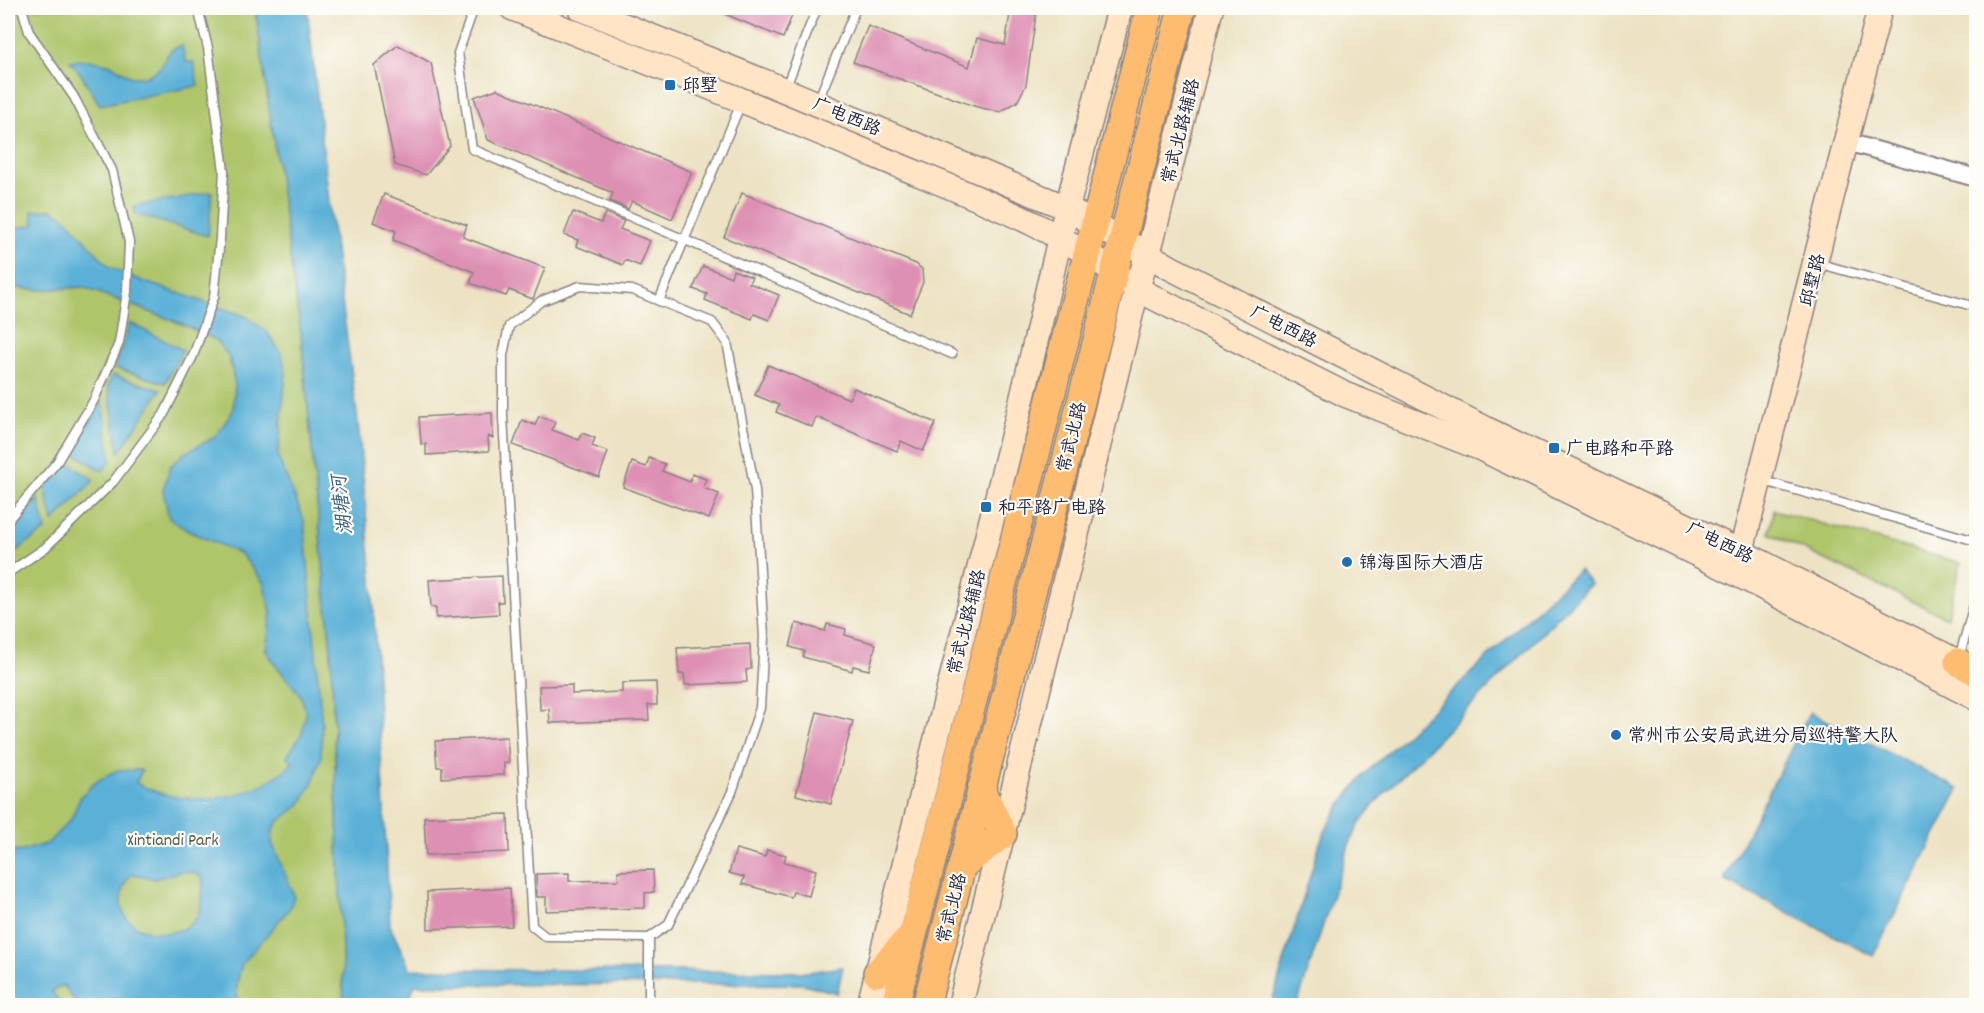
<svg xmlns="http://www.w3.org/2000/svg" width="1984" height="1013" font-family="Dekko,'LXGW WenKai TC',sans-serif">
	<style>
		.green { fill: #aec56a; stroke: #687452; stroke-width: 1.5 }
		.water { fill: #5ab0d7; stroke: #3e6989; stroke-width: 1.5; fill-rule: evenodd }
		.building { fill: #de90b4 }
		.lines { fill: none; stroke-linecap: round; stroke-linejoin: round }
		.lane-casing { stroke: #888280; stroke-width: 11 }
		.street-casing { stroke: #888280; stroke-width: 20 }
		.secondary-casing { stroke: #888280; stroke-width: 27 }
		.primary-casing { stroke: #888280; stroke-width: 30 }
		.lane { stroke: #fff; stroke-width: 8 }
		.street { stroke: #fff; stroke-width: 16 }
		.secondary { stroke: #ffe4c6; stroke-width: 24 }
		.primary { stroke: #febc70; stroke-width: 27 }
		.poi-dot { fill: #1f6fb2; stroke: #fdfcf7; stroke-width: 2 }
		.labels { text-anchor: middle; stroke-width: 4.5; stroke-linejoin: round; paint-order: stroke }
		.poi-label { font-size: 18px; fill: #22223b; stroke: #fdfcf7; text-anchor: start }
		.street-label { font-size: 18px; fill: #22223b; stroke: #fdfcf7 }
		.park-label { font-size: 18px; fill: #535b4b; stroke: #fdfcf7 }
		.water-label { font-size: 20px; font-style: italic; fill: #385b79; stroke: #fdfcf7 }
	</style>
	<rect width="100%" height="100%" fill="#fdfcf7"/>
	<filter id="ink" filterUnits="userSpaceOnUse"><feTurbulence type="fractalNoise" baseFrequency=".0167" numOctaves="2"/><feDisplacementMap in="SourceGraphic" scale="12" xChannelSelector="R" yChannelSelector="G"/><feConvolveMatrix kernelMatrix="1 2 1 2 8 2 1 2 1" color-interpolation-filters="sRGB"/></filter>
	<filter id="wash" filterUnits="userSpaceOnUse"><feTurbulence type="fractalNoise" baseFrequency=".008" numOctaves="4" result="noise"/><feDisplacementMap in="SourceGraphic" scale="24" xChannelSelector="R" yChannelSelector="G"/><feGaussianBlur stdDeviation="1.35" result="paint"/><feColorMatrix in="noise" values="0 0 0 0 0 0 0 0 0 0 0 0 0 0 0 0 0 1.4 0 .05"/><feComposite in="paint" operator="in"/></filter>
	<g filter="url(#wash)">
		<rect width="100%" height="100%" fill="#ede3c4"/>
		<!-- green -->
		<g class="green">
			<polygon points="8,8 255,8 301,334 331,650 344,1005 8,1005"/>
			<polygon points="1774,510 1961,563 1947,618 1769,533"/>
		</g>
		<!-- water -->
		<g class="water">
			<polygon points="255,8 307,8 331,219 358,422 372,579 390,926 410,969 808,972 843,967 837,993 803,984 415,985 406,1005 344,1005 331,650 301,334"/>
			<polygon points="182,45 186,62 194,62 198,86 100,105 80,73 70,61 89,60 112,65 131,77 146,77 160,68 171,50"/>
			<polygon points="212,192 208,236 135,214 134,206"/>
			<path d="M 8,193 L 17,228 L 34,225 L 32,211 L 52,210 L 64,216 L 109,267 L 142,281 L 245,316 L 267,332 L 281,353 L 286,371 L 278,457 L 304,520 L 322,725 L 321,758 L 312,784 L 300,805 L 278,822 L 273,830 L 272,843 L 294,895 L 291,907 L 242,964 C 238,977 234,993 238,1005 L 77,1005 L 63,985 L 52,991 L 61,1005 L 8,1005 L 8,852 L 23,851 L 48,843 L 71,819 L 81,796 L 97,781 L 117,770 L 142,770 L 136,783 C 147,788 159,794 171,796 C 214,805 261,793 293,763 L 287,757 L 302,733 L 306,714 L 301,696 L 275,664 L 266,650 L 271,612 L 263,582 L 241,554 L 188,531 L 169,518 L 163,490 L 170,467 L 183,454 L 215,437 L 233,411 L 235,384 L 229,357 L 216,340 L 182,324 L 83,287 L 40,290 L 8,287 ZM 183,871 L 198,874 L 203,881 C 202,892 203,908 197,917 C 179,945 112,935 122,893 C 124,884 126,880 132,874 L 155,879 Z"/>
			<polygon points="130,323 183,350 165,383 115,368"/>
			<polygon points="113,375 161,390 119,452 108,385"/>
			<polygon points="102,401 111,461 102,471 72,452"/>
			<polygon points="66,461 94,480 53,522 45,489"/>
			<polygon points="38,499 46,530 12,554 8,546 8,530"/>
			<path d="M 1579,570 L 1591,584 L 1377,801 L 1360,823 L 1349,845 L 1297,1005 L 1271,1005 L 1320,843 C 1332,814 1346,796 1367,772 Z"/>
			<polygon points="1810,712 1959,789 1873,956 1724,880"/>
		</g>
		<g id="blocks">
			<!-- building -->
			<g class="building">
				<polygon points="710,8 795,8 783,38"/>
				<polygon points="1011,8 1037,8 1026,85 1017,102 1000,112 977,107 853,62 868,26 969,67 977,38 1005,45"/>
				<polygon points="398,45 431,63 450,146 426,175 395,165 374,65"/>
				<polygon points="497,89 692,172 672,219 632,201 628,209 610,201 613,193 488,140 474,97"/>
				<polygon points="742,193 916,264 922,269 923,282 910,314 724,237"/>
				<polygon points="384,194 467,225 463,237 545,268 533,299 509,290 506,296 470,283 474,272 393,240 396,231 373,222"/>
				<polygon points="573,212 601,223 605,213 624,221 620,229 650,241 640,266 625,260 623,265 576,246 578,240 564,235"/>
				<polygon points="703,266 731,277 733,270 752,277 749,283 779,295 769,320 754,314 752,319 705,300 707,294 693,289"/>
				<polygon points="768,365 849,399 854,388 936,423 923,451 901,441 897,451 816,417 812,427 776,412 779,405 755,395"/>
				<polygon points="492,413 493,438 488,436 489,451 426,455 426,444 421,444 419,417"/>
				<polygon points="539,416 555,422 552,430 579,440 582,433 595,438 592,446 608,452 599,477 513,445 522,420 535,425"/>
				<polygon points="649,458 665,464 662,471 690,482 692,474 706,479 703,488 719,494 709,519 623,487 632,462 646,467"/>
				<polygon points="502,576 503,602 498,602 499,614 436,618 436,607 431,607 429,580"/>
				<polygon points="796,623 825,631 827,624 846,629 845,635 876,644 869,670 853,666 852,671 803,657 804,651 790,647"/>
				<polygon points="750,644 751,669 746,670 747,682 685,685 684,674 679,674 677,648"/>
				<polygon points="656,682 657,705 648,705 649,720 550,723 549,709 540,710 539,686 572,685 572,694 622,692 622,683"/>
				<polygon points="817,712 853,721 831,804 796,795"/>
				<polygon points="507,737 509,763 504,763 504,775 442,778 442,767 437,767 435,741"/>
				<polygon points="508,814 509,852 426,855 424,817"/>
				<polygon points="736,849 765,857 767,850 786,855 784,862 816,870 809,896 793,892 791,897 742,884 744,877 729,873"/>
				<polygon points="653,870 654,892 645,893 645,908 546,911 546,897 537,897 536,874 569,873 569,881 619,880 618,871"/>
				<polygon points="510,888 512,926 428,929 427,892"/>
			</g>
		</g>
	</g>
	<g filter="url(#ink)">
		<use href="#blocks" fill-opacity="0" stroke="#888280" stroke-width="1.5"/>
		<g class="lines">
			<!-- lane casing -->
			<g class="lane-casing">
				<g id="lane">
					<polyline points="474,8 458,53 472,149 952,354"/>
					<polyline points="785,89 817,8"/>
					<polyline points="817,103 856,8"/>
					<polyline points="1817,263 1976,307"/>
					<polygon points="580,286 632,290 712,322 727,342 755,490 764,637 760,708 732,792 668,925 649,938 546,937 532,926 503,417 503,355 509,326 541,301"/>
					<polyline points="659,301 741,103"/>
					<polyline points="1760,480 1976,541"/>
					<polyline points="8,520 57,462 94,400 119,343 127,292 129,242 112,170 74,97 29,32 22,8"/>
					<polyline points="8,573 45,548 113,482 164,414 193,356 214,297 220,238 224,171 208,48 198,8"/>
					<polyline points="1959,658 1976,598"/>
					<polyline points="649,1006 649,938"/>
				</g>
			</g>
			<!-- street casing -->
			<g class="street-casing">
				<polyline id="street" points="1847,142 1976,178"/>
			</g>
			<!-- secondary casing -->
			<g class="secondary-casing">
				<g id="secondary">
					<path d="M 512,8 C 636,57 760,107 883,159 C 971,196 1062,228 1137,289 L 1346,395 L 1480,448 L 1735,573 L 1976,698"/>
					<polyline points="580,8 770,84 1067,208 1171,268 1488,430 1741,552 1958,662"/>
					<polyline points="1741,552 1880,8"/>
					<polyline points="869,1006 1023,395 1067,208 1120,8"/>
					<polyline points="960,1006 1137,289 1152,239 1211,8"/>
				</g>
			</g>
			<!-- primary casing -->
			<g class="primary-casing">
				<g id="primary">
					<polyline points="1958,662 1976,672"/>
					<polyline points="962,866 1003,834 981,789"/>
					<polyline points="877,973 911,936"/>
					<polyline points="895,1006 1150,8"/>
					<polyline points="926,1006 1182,8"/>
				</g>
			</g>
			<!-- lane -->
			<use href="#lane" class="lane"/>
			<!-- street -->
			<use href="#street" class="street"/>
			<!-- secondary -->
			<use href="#secondary" class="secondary"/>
			<!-- primary -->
			<use href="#primary" class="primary"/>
		</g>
	</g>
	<!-- markers -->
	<g class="poi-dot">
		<rect x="664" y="79" width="12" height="12" rx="3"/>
		<rect x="1548" y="442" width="12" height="12" rx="3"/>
		<rect x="980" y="501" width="12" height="12" rx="3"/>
		<circle cx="1347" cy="562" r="6"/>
		<circle cx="1616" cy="735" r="6"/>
	</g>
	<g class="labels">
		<!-- poi labels -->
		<g class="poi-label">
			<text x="682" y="91">邱墅</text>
			<text x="1566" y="454">广电路和平路</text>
			<text x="998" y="513">和平路广电路</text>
			<text x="1359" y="568">锦海国际大酒店</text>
			<text x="1628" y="741">常州市公安局武进分局巡特警大队</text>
		</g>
		<!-- street labels -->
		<g class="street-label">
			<text transform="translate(847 116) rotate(23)" y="6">广电西路</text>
			<text transform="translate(1180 131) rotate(-76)" y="6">常武北路辅路</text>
			<text transform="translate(1812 280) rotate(-76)" y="6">邱墅路</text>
			<text transform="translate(1284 326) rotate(27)" y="6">广电西路</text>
			<text transform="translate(1071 437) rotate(-76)" y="6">常武北路</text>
			<text transform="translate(1720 542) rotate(26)" y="6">广电西路</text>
			<text transform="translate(966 622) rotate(-76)" y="6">常武北路辅路</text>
			<text transform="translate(951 908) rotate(-76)" y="6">常武北路</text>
		</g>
		<!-- park labels -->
		<g class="park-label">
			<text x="173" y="845">Xintiandi Park</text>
		</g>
		<!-- water labels -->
		<g class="water-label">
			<text transform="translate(341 505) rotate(-97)" y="7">湖塘河</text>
		</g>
	</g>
	<!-- margin -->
	<rect width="1984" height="1013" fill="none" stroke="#fdfcf7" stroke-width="30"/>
</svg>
